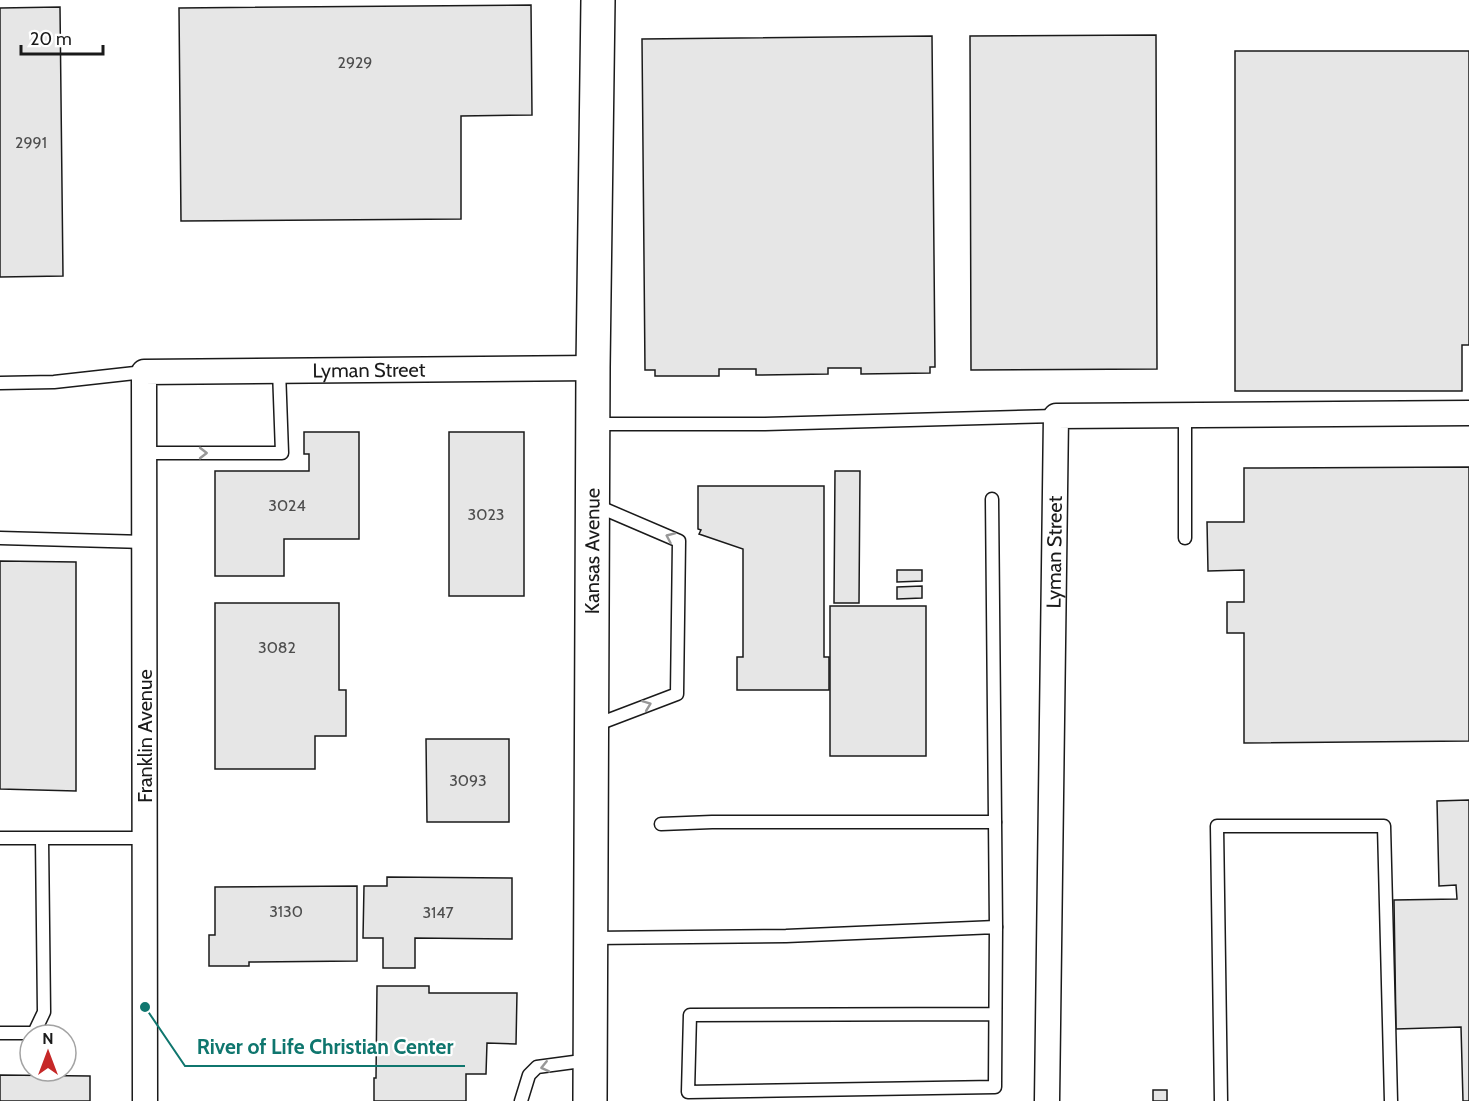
<svg xmlns="http://www.w3.org/2000/svg" width="1469" height="1101" font-family="Cabin,sans-serif">
	<style>
		.building { fill: #e6e6e6; stroke: #1a1a1a; stroke-width: 1.5 }
		.lines { fill: none; stroke-linecap: round; stroke-linejoin: round }
		.lane-casing { stroke: #1a1a1a; stroke-width: 15 }
		.street-casing { stroke: #1a1a1a; stroke-width: 27 }
		.secondary-casing { stroke: #1a1a1a; stroke-width: 36 }
		.lane { stroke: #fff; stroke-width: 12 }
		.street { stroke: #fff; stroke-width: 24 }
		.secondary { stroke: #fff; stroke-width: 33 }
		.oneway { stroke: #989898 }
		.labels { text-anchor: middle; stroke-width: 4.5; stroke-linejoin: round; paint-order: stroke }
		.number-label { font-size: 16px; fill: #4d4d4d }
		.street-label { font-size: 20px; fill: #1a1a1a; stroke: #fff }
		.leader { fill: none; stroke: #0f766e; stroke-width: 2 }
		.callout-dot { fill: #0f766e; stroke: #fff; stroke-width: 2 }
		.callout-label { font-size: 21px; text-anchor: middle; font-weight: bold; fill: #0f766e; stroke: #fff; stroke-width: 4.5; stroke-linejoin: round; paint-order: stroke }
	</style>
	<rect width="100%" height="100%" fill="#fff"/>
	<!-- building -->
	<g class="building">
		<polygon points="531,5 532,115 461,116 461,219 181,221 179,8"/>
		<polygon points="60,7 63,276 0,277 0,8"/>
		<polygon points="1156,35 1157,369 971,370 970,36"/>
		<polygon points="932,36 935,367 930,367 930,373 861,374 861,368 828,368 828,374 756,375 756,369 719,369 719,376 655,376 655,370 645,370 642,39"/>
		<polygon points="1235,51 1469,51 1469,345 1462,345 1462,391 1235,391"/>
		<polygon points="304,432 359,432 359,539 284,539 284,576 215,576 215,471 309,471 309,454 304,454"/>
		<rect x="449" y="432" width="75" height="164"/>
		<polygon points="1469,467 1469,741 1244,743 1244,633 1227,633 1227,602 1244,602 1244,570 1208,571 1207,522 1244,522 1244,468"/>
		<polygon points="835,471 860,471 859,603 834,603"/>
		<polygon points="698,486 824,486 824,657 829,657 829,690 737,690 737,657 743,657 743,549 699,534 701,530 698,529"/>
		<polygon points="0,561 76,562 76,791 0,789"/>
		<polygon points="897,570 922,570 922,581 897,582"/>
		<polygon points="922,586 922,598 897,599 897,587"/>
		<polygon points="215,603 339,603 339,690 346,690 346,736 315,736 315,769 215,769"/>
		<rect x="830" y="606" width="96" height="150"/>
		<polygon points="426,739 509,739 509,822 427,822"/>
		<polygon points="1469,800 1469,1101 1463,1101 1461,1027 1396,1029 1394,900 1457,899 1456,885 1439,886 1437,801"/>
		<polygon points="387,877 512,878 512,939 415,938 415,968 383,968 383,938 363,938 364,886 387,886"/>
		<polygon points="357,886 357,961 249,962 249,966 209,966 209,935 215,935 215,887"/>
		<polygon points="377,986 429,986 429,993 517,993 516,1044 487,1043 486,1074 466,1074 466,1101 374,1101 374,1078 376,1078"/>
		<polygon points="0,1075 90,1076 90,1101 0,1101"/>
		<rect x="1153" y="1090" width="14" height="11"/>
	</g>
	<g class="lines">
		<!-- lane casing -->
		<g class="lane-casing">
			<g id="lane">
				<polyline points="0,383 54,382 144,372"/>
				<polyline points="1185,415 1185,538"/>
				<polyline points="595,424 765,424 1056,416"/>
				<polyline points="144,453 282,453 279,370"/>
				<polyline points="992,499 996,927"/>
				<polyline points="0,538 145,542"/>
				<polyline points="593,726 677,694 679,541 595,505"/>
				<polyline points="661,824 712,822 995,822"/>
				<polyline points="0,838 145,838"/>
				<polyline points="592,938 786,936 996,927 995,1087 688,1092 690,1015 995,1014"/>
				<polyline points="0,1033 34,1033 44,1012 42,839"/>
				<polyline points="521,1101 529,1075 537,1067 589,1060"/>
				<polyline points="1221,1101 1217,826 1384,826 1391,1101"/>
			</g>
		</g>
		<!-- street casing -->
		<g class="street-casing">
			<g id="street">
				<path id="s1" d="M 145,1101 L 144,372 L 593,368"/>
				<path id="s2" d="M 1047,1101 L 1056,416 L 1469,413"/>
			</g>
		</g>
		<!-- secondary casing -->
		<g class="secondary-casing">
			<g id="secondary">
				<path id="s3" d="M 590,1101 L 593,368 L 598,0"/>
			</g>
		</g>
		<!-- lane -->
		<use href="#lane" class="lane"/>
		<!-- street -->
		<use href="#street" class="street"/>
		<!-- secondary -->
		<use href="#secondary" class="secondary"/>
	</g>
	<!-- one-way arrows -->
	<defs><path id="oneway-chevron" d="M-2-3.5L2.5 0L-2 3.5" fill="none" stroke-width="1.6" stroke-linecap="round" stroke-linejoin="round" transform="scale(1.5)"/></defs>
	<g class="oneway">
		<use href="#oneway-chevron" transform="translate(203 453)"/>
		<use href="#oneway-chevron" transform="translate(670 537) rotate(-156)"/>
		<use href="#oneway-chevron" transform="translate(647 705) rotate(-21)"/>
		<use href="#oneway-chevron" transform="translate(545 1067) rotate(167)"/>
	</g>
	<g class="labels">
		<!-- number labels -->
		<g class="number-label">
			<text x="355" y="68">2929</text>
			<text x="31" y="148">2991</text>
			<text x="287" y="511">3024</text>
			<text x="486" y="520">3023</text>
			<text x="277" y="653">3082</text>
			<text x="468" y="786">3093</text>
			<text x="286" y="917">3130</text>
			<text x="438" y="918">3147</text>
		</g>
		<!-- street labels -->
		<g class="street-label">
			<text dy="7" stroke="none"><textPath href="#s1" startOffset="954">Lyman Street</textPath></text>
			<text dy="7" stroke="none"><textPath href="#s3" startOffset="550">Kansas Avenue</textPath></text>
			<text dy="7" stroke="none"><textPath href="#s2" startOffset="549">Lyman Street</textPath></text>
			<text transform="translate(145 736) rotate(-90)" y="7">Franklin Avenue</text>
		</g>
	</g>
	<!-- callouts -->
	<path class="leader" d="M145 1007L185 1066H465"/>
	<circle class="callout-dot" cx="145" cy="1007" r="6"/>
	<g class="callout-label">
		<text x="325" y="1054">River of Life Christian Center</text>
	</g>
	<!-- north arrow -->
	<g transform="translate(48 1053)"><circle r="28" fill="#ffffff" stroke="#a3a3a3" stroke-width="1.5"/>
	<path d="M0-4.5L10 22L0 15L-10 22Z" fill="#c62828"/>
	<text y="-9" font-size="16" font-weight="bold" text-anchor="middle" fill="#1a1a1a">N</text>
	</g>
	<!-- scale -->
	<path d="M21 45v9h82v-9" fill="none" stroke="#1a1a1a" stroke-width="3"/>
	<text x="30" y="45" font-size="18" fill="#1a1a1a" stroke="#ffffff" stroke-width="4.5" paint-order="stroke">20 m</text>
</svg>
